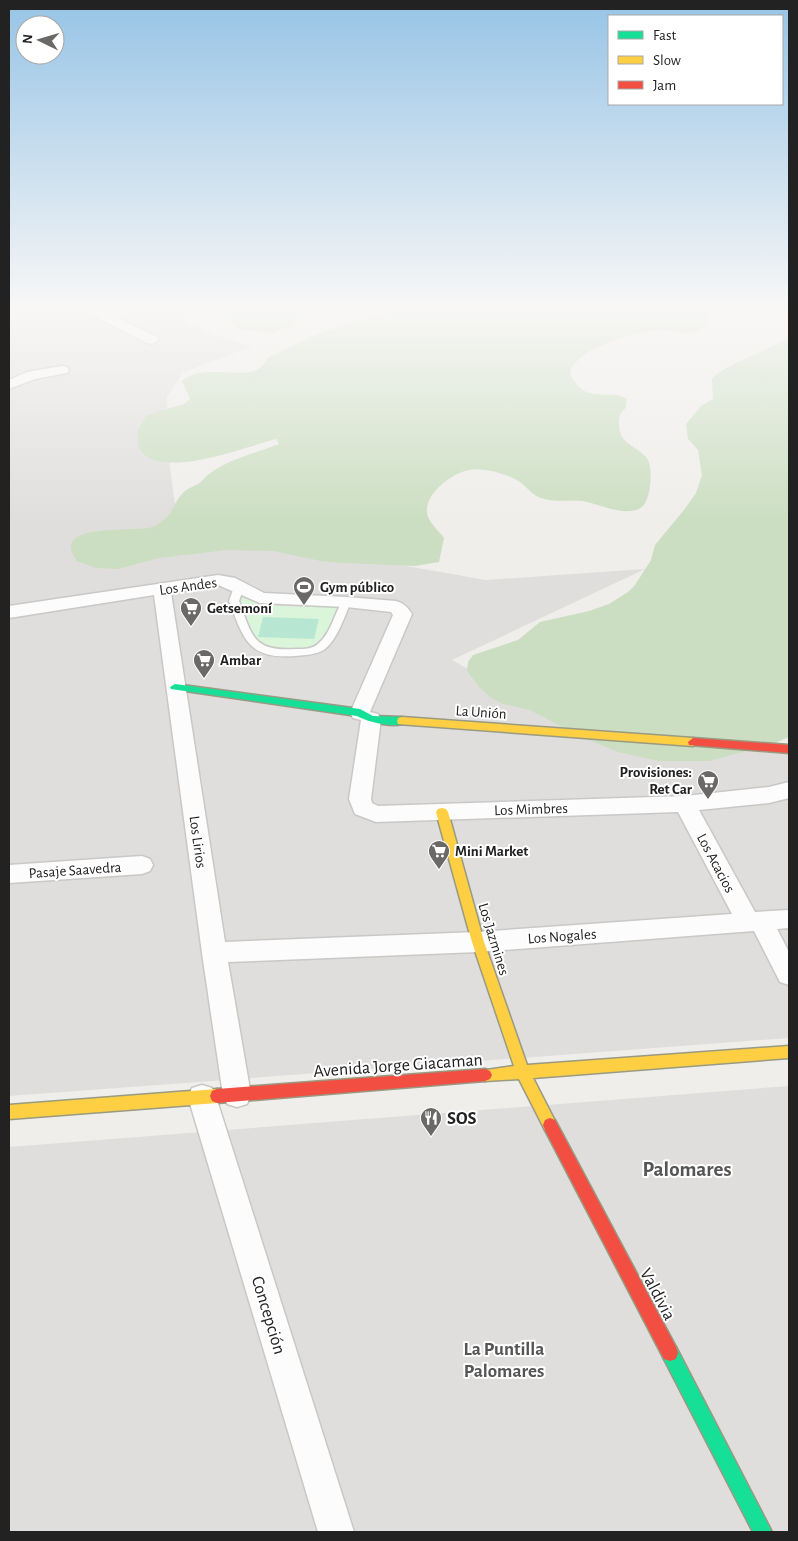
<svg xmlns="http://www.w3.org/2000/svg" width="798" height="1541" font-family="'Alegreya Sans',sans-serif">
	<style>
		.residential { fill: #dfdedc }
		.forest { fill: #cbdec1 }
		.park { fill: #daf5da }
		.pitch { fill: #b7e6d2 }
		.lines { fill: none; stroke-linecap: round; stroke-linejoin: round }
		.lane-casing { stroke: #c9c8c7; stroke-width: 3 }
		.street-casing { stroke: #c9c8c7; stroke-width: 3 }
		.fast-casing { stroke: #999a82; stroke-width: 3 }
		.slow-casing { stroke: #999a82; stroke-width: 3 }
		.jam-casing { stroke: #999a82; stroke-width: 3 }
		.lane { fill: #fdfcfc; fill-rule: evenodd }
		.street { fill: #fdfcfc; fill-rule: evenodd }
		.fast { fill: #16e098; fill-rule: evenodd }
		.slow { fill: #ffcf43; fill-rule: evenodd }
		.jam { fill: #f24e42; fill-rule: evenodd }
		.labels { text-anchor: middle; stroke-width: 4; stroke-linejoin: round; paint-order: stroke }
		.street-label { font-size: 15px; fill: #222; stroke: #fff }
		.poi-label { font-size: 15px; font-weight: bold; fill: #222; stroke: #fff; text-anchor: start }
		.near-street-label { font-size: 18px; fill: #222; stroke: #fff }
		.near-poi-label { font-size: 18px; font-weight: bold; fill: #222; stroke: #fff; text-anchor: start }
		.near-neighbourhood-label { font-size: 19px; font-weight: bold; fill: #555; stroke: #fff }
		.near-quarter-label { font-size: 21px; font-weight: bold; fill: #555; stroke: #fff }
	</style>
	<rect width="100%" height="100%" fill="#f0eeeb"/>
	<!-- residential -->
	<g class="residential">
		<polygon points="9,307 193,307 189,324 214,335 252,346 182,373 167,397 169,460 178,526 486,580 645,569 452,660 564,724 789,746 789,1038 9,1096"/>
		<polygon points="789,1086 789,1532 9,1532 9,1147"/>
	</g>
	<!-- forest -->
	<g class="forest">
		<polygon points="218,307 360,307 314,314 291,326 272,333 239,330 226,319"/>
		<path d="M 398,307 L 710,307 C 708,314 708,322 702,328 C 691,338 673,330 660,330 C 636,332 578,347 570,372 C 571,378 575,381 578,386 C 592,401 612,389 627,399 L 626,408 C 621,412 618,417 619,424 C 619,444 635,445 646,457 C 654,466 651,500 642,507 C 626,518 599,504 583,501 C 569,499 554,503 541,498 C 532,495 527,487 520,482 C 514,478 506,475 499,473 C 490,470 474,468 465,471 C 449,476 425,494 427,513 C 428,522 439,531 444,538 L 439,562 L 415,566 L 344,563 L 321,561 L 273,551 L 227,550 L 159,558 L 118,569 L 96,568 L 77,561 C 47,521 137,533 152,527 C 174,518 171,504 184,492 C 189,487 196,486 201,482 C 204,479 206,476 209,474 C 229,459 255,453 279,444 L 276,439 C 248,446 161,481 140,450 C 137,446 138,437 137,431 L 147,415 L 184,404 L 190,399 L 182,381 C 208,358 255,389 267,358 L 319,333 L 384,314 Z"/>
		<path d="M 789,337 L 789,737 L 770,745 L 709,761 L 659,761 L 618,752 L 579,736 L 530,710 L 503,704 L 490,697 L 480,688 L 467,671 L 468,662 L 473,655 L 518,640 L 540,622 L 589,611 L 609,604 L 628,592 L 635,585 L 651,560 L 655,545 L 684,510 L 696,493 L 702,475 L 698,450 L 688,439 L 686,424 L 701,406 L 713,399 L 712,379 C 722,365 771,350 789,337 Z"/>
	</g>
	<!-- park -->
	<path class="park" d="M 243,596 C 279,612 305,603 340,609 L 319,647 C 304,649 270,652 257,642 C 247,633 243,612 239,599 Z"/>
	<!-- pitch -->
	<polygon class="pitch" points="263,617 319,619 314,639 258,637"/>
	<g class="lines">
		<!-- lane casing -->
		<g class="lane-casing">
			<path id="lane" d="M 239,584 L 244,587 L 239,601 C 252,636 253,652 296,649 C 304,649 312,649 318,644 C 331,633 334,614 343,600 L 346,599 L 351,602 C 344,617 338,638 325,649 C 317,655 304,655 295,656 C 248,659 244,640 229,601 L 234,587 Z"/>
		</g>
		<!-- street casing -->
		<g class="street-casing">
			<g id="street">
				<polygon points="80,307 95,307 157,337 159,340 152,344 147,343 82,310"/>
				<polygon points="62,366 67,367 69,370 67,373 35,379 9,389 9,380 27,372"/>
				<path d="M 218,575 L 235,578 L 264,593 L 346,597 L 396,601 C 404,603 408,608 412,614 L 370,712 L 378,714 L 381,719 L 371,799 L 372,803 L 378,806 L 685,796 L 769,787 L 789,782 L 789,798 L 769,803 L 699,810 L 755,912 L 789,910 L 789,928 L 777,929 L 789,952 L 789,985 L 780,982 L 754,931 L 478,952 L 228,962 L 251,1095 L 247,1104 L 237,1107 L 227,1104 L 223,1095 L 202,953 L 154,595 L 9,618 L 9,606 ZM 218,585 L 260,603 L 346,607 L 391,612 L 393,615 L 350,713 L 353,718 L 361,720 L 349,799 L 355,814 L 376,822 L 678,812 L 732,914 L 478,932 L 225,942 L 171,593 Z"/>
				<polygon points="142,856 150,859 153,865 150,871 142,874 9,883 9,865"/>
				<polygon points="202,1085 212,1088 216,1097 354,1532 318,1532 188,1097 192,1088"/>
			</g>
		</g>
		<!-- fast casing -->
		<g class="fast-casing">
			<g id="fast">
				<path d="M 175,684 L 360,709 L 373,716 L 402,717 L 407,721 C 399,730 367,722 357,716 L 171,689 L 170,687 Z"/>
				<polygon points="670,1345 676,1347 772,1532 753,1532 664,1359 662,1353 664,1347"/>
			</g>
		</g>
		<!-- slow casing -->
		<g class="slow-casing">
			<g id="slow">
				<polygon points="402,717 693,738 698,742 693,746 398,724 397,721 398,718"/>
				<polygon points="442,808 446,809 448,812 484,942 527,1065 789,1046 789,1058 533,1078 557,1125 555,1130 550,1132 545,1130 519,1079 485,1081 480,1079 478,1075 480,1071 514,1066 472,942 436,812 438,809"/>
				<polygon points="217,1089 222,1091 224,1096 222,1101 217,1103 9,1119 9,1105"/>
			</g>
		</g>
		<!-- jam casing -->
		<g class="jam-casing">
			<g id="jam">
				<polygon points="693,738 789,745 789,753 689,745 688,742"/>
				<polygon points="485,1069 490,1071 492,1075 490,1079 485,1081 217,1103 212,1101 210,1096 212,1091 217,1089"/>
				<polygon points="550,1118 555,1120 676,1347 678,1353 676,1359 670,1361 664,1359 545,1130 543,1125 545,1120"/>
			</g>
		</g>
		<!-- lane -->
		<use href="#lane" class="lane"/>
		<!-- street -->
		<use href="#street" class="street"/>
		<!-- fast -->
		<use href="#fast" class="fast"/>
		<!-- slow -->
		<use href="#slow" class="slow"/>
		<!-- jam -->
		<use href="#jam" class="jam"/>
	</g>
	<!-- sky -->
	<linearGradient id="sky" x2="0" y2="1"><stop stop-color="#97c4e6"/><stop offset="0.59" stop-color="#f8f7f6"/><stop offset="1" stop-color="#f8f7f6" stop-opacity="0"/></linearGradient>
	<rect width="798" height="522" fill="url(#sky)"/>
	<!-- icons -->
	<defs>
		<g id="stadium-pin" transform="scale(1.125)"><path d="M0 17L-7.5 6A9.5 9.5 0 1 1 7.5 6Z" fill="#6a6968" stroke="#fff"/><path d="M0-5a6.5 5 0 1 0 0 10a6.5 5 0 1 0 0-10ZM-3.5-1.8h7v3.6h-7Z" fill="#fff"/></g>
		<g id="supermarket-pin" transform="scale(1.125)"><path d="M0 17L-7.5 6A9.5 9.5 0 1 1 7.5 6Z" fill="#6a6968" stroke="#fff"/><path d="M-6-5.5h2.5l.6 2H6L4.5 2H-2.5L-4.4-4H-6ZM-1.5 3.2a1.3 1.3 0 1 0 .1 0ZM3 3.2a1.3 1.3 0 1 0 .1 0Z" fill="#fff"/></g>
		<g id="restaurant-pin" transform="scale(1.125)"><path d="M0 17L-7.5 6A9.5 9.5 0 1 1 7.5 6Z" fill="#6a6968" stroke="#fff"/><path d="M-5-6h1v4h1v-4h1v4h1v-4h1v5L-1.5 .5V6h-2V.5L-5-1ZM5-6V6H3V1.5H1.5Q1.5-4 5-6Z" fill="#fff"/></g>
	</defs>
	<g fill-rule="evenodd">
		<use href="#stadium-pin" x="304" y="587"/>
		<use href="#supermarket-pin" x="191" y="608"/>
		<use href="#supermarket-pin" x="204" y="660"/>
		<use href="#supermarket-pin" x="708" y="781"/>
		<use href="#supermarket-pin" x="439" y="851"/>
		<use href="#restaurant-pin" x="431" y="1118"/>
	</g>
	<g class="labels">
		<!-- street labels -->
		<g class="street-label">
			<text transform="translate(188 586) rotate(-8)" y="5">Los Andes</text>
			<text transform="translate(481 712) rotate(4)" y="5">La Unión</text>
			<text transform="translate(531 809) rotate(-2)" y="5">Los Mimbres</text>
			<text transform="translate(198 842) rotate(82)" y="5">Los Lirios</text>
			<text transform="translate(716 863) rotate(62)" y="5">Los Acacios</text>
			<text transform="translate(75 870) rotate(-4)" y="5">Pasaje Saavedra</text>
			<text transform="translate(562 936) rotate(-4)" y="5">Los Nogales</text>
			<text transform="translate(494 939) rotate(73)" y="5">Los Jazmines</text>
		</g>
		<!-- poi labels -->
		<g class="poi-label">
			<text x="320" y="592">Gym público</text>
			<text x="207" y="613">Getsemoní</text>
			<text x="220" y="665">Ambar</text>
			<text x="692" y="777" text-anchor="end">Provisiones:<tspan x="692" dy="17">Ret Car</tspan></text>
			<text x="455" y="856">Mini Market</text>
		</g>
		<!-- near-street labels -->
		<g class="near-street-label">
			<text transform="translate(398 1065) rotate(-4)" y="6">Avenida Jorge Giacaman</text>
			<text transform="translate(658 1294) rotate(62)" y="6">Valdivia</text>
			<text transform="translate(269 1315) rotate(73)" y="6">Concepción</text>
		</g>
		<!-- near-poi labels -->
		<g class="near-poi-label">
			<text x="447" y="1124">SOS</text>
		</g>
		<!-- near-neighbourhood labels -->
		<g class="near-neighbourhood-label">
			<text x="504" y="1355">La Puntilla<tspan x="504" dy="22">Palomares</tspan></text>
		</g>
		<!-- near-quarter labels -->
		<g class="near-quarter-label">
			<text x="687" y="1176">Palomares</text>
		</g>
	</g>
	<!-- border -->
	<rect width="798" height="1541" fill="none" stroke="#222222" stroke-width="20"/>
	<!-- legend -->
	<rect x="608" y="15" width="175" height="90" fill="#ffffff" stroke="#a7a7a7"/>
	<rect x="618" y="31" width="25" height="8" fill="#16e098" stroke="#a7a7a7"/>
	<text x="653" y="40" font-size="15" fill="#222222">Fast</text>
	<rect x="618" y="56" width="25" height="8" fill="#ffcf43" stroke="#a7a7a7"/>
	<text x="653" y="65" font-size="15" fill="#222222">Slow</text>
	<rect x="618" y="81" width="25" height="8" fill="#f24e42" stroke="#a7a7a7"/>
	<text x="653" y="90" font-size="15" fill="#222222">Jam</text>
	<!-- north arrow -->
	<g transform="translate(40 40) rotate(275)"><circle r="24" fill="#ffffff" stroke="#a7a7a7"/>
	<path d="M0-4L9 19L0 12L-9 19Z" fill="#6a6968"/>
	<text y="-8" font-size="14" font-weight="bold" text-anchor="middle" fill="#222222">N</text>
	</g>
</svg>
